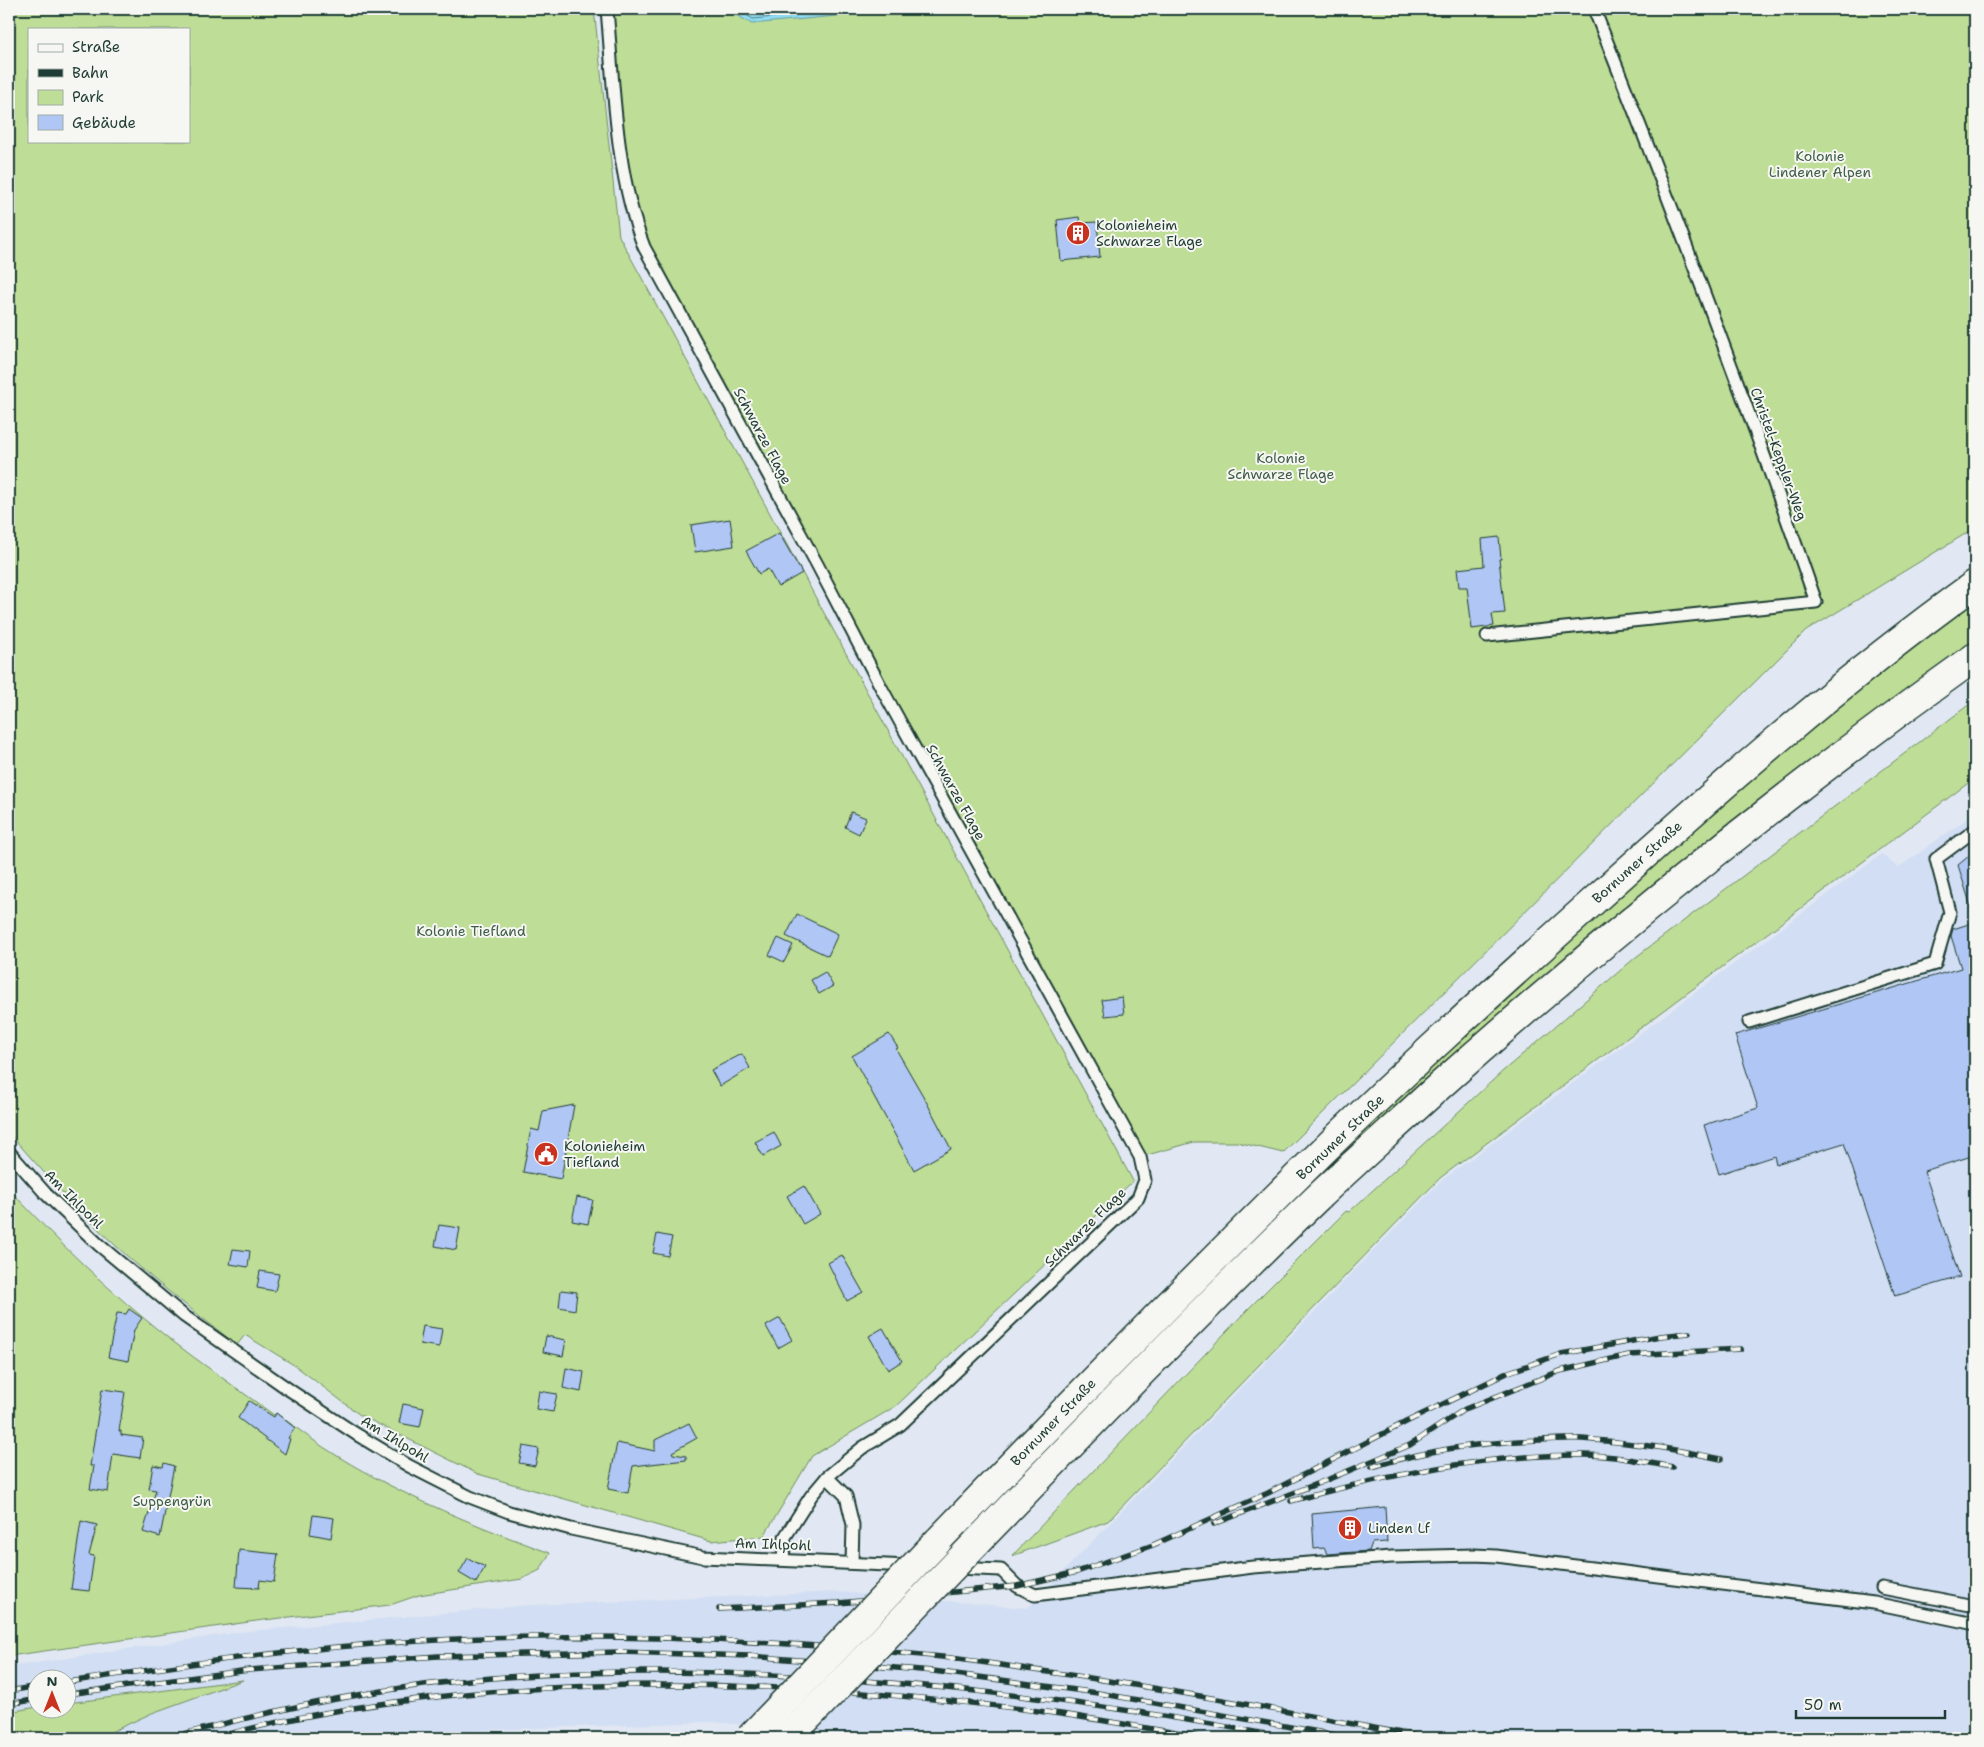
<svg xmlns="http://www.w3.org/2000/svg" width="1984" height="1747" font-family="'Shantell Sans',sans-serif">
	<style>
		.built { fill: #d2def3 }
		.green { fill: #bedd96; stroke: #6e8d65; fill-rule: evenodd }
		.water { fill: #91dcf2; stroke: #639ca6 }
		.lines { fill: none; stroke-linecap: round; stroke-linejoin: round }
		.shore { stroke: #4d7d80; stroke-width: 1 }
		.building { fill: #b0c6f4; stroke: #1f3d34 }
		.lane-casing { stroke: #1f3d34; stroke-width: 15 }
		.secondary-casing { stroke: #1f3d34; stroke-width: 31 }
		.lane { stroke: #f6f6f2; stroke-width: 11 }
		.secondary { stroke: #f6f6f2; stroke-width: 28 }
		.rail-casing { stroke: #1f3d34; stroke-width: 5.5 }
		.rail { stroke: #f6f6f2; stroke-width: 4; stroke-dasharray: 11; stroke-linecap: butt }
		.secondary-bridge-casing { stroke: #1f3d34; stroke-width: 31; stroke-linecap: butt }
		.secondary-bridge { stroke: #f6f6f2; stroke-width: 28 }
		.labels { text-anchor: middle; stroke-width: 4; stroke-linejoin: round; paint-order: stroke }
		.park-label { font-size: 14px; fill: #3f5d48; stroke: #f6f6f2 }
		.poi-label { font-size: 14px; fill: #1f3d34; stroke: #f6f6f2; text-anchor: start }
		.street-label { font-size: 14px; fill: #1f3d34; stroke: #f6f6f2 }
	</style>
	<rect width="100%" height="100%" fill="#e1e8f3"/>
	<filter id="ink" filterUnits="userSpaceOnUse"><feTurbulence type="fractalNoise" baseFrequency=".02" numOctaves="2"/><feDisplacementMap in="SourceGraphic" scale="10" xChannelSelector="R" yChannelSelector="G"/><feConvolveMatrix kernelMatrix="1 2 1 2 8 2 1 2 1" color-interpolation-filters="sRGB"/></filter>
	<g filter="url(#ink)">
		<!-- built -->
		<polygon class="built" points="1975,813 1975,1738 887,1738 712,1722 488,1730 417,1738 98,1738 152,1713 239,1681 68,1703 68,1680 38,1680 37,1707 9,1712 9,1667 239,1632 529,1605 839,1592 1028,1608 1441,1181 1882,854 1898,868"/>
		<!-- green -->
		<g class="green">
			<path d="M 9,9 L 594,9 L 619,236 L 1133,1181 L 896,1406 L 812,1456 L 764,1536 L 711,1541 L 478,1474 L 360,1415 L 297,1367 L 245,1335 L 237,1345 C 196,1313 155,1282 116,1246 C 78,1211 43,1172 9,1133 ZM 29,29 L 189,29 L 189,141 L 29,141 Z"/>
			<polygon points="607,9 1975,9 1975,528 1806,631 1283,1153 1237,1142 1194,1142 1140,1157 634,222"/>
			<polygon points="1975,602 1975,643 1852,729 1726,825 1580,944 1450,1057 1346,1152 1340,1151 1573,933 1817,722"/>
			<polygon points="1975,700 1975,778 1440,1178 1108,1521 1012,1556 1248,1309 1346,1211 1349,1212 1503,1071 1636,957"/>
			<path d="M 9,1189 C 58,1242 110,1292 167,1337 C 202,1364 238,1389 274,1415 L 276,1413 C 297,1428 317,1444 339,1457 C 406,1498 477,1526 550,1553 L 540,1570 L 522,1579 L 419,1595 L 390,1605 L 256,1621 L 9,1656 Z"/>
			<polygon points="243,1680 152,1713 98,1738 9,1738 9,1712 37,1707 38,1710 68,1710 68,1703"/>
		</g>
		<!-- water -->
		<polygon class="water" points="739,9 881,9 878,12 752,24 740,17"/>
		<g class="lines">
			<!-- shore -->
			<polyline class="shore" points="744,9 745,14 753,19 856,9"/>
		</g>
		<!-- building -->
		<g class="building">
			<polygon points="1079,217 1080,223 1097,222 1100,257 1061,261 1057,220"/>
			<polygon points="730,519 734,546 695,552 691,525"/>
			<polygon points="779,533 802,573 778,587 768,569 759,574 746,551"/>
			<polygon points="1499,537 1501,559 1499,559 1505,613 1492,614 1494,626 1472,629 1467,587 1459,587 1457,569 1484,566 1482,539"/>
			<polygon points="851,812 866,818 859,834 845,827"/>
			<polygon points="1975,851 1975,906 1971,907 1958,865"/>
			<polygon points="797,914 838,934 828,956 786,936"/>
			<polygon points="1975,922 1975,1155 1924,1171 1960,1277 1895,1296 1844,1143 1776,1164 1774,1156 1719,1174 1704,1125 1758,1108 1735,1035 1961,968 1951,936 1953,929"/>
			<polygon points="778,938 793,945 784,962 769,955"/>
			<polygon points="825,972 833,986 819,994 811,980"/>
			<polygon points="1122,997 1124,1014 1105,1016 1102,1000"/>
			<polygon points="889,1034 898,1048 896,1049 926,1101 951,1149 914,1170 852,1056"/>
			<polygon points="742,1054 750,1068 720,1086 711,1070"/>
			<polygon points="574,1105 561,1179 523,1172 531,1129 539,1131 543,1111"/>
			<polygon points="774,1132 781,1146 763,1156 755,1142"/>
			<polygon points="804,1186 820,1214 803,1224 787,1196"/>
			<polygon points="577,1197 593,1200 588,1224 572,1221"/>
			<polygon points="439,1225 460,1228 456,1250 435,1246"/>
			<polygon points="657,1234 672,1237 668,1256 653,1253"/>
			<polygon points="233,1249 250,1251 248,1267 230,1264"/>
			<polygon points="842,1255 863,1292 847,1301 828,1263"/>
			<polygon points="260,1271 279,1274 275,1291 257,1288"/>
			<polygon points="561,1290 577,1292 575,1310 559,1307"/>
			<polygon points="129,1309 142,1318 134,1330 128,1361 108,1357 117,1313 126,1314"/>
			<polygon points="780,1318 792,1340 778,1348 766,1326"/>
			<polygon points="423,1326 442,1329 439,1347 420,1344"/>
			<polygon points="883,1328 902,1361 888,1370 869,1336"/>
			<polygon points="546,1336 566,1340 563,1356 543,1352"/>
			<polygon points="566,1368 584,1372 581,1392 563,1388"/>
			<polygon points="102,1389 125,1392 119,1431 121,1431 121,1435 143,1438 140,1458 113,1454 108,1492 90,1489 94,1466 90,1466"/>
			<polygon points="539,1391 557,1394 553,1412 536,1409"/>
			<polygon points="249,1401 274,1417 276,1413 295,1428 288,1438 290,1439 285,1454 238,1418"/>
			<polygon points="403,1404 424,1408 420,1427 399,1423"/>
			<polygon points="689,1423 697,1438 672,1452 673,1454 686,1456 686,1460 633,1466 628,1493 608,1489 617,1443 655,1451 655,1440"/>
			<polygon points="523,1446 539,1449 535,1466 519,1463"/>
			<polygon points="164,1463 174,1466 160,1537 143,1532 156,1490 149,1489 153,1465 163,1467"/>
			<polygon points="1385,1507 1387,1542 1372,1543 1369,1551 1327,1554 1324,1548 1314,1549 1312,1514"/>
			<polygon points="313,1515 334,1518 331,1538 310,1534"/>
			<polygon points="81,1521 97,1525 89,1555 94,1556 89,1591 71,1589"/>
			<polygon points="239,1550 278,1554 274,1582 260,1580 259,1588 236,1587"/>
			<polygon points="468,1558 485,1567 476,1583 459,1573"/>
		</g>
		<g class="lines">
			<!-- lane casing -->
			<g class="lane-casing">
				<g id="lane">
					<path d="M 607,9 C 614,88 615,172 644,247 L 818,566 L 882,689 L 1140,1157 L 1145,1180 L 1138,1198 L 900,1425 L 862,1448 L 827,1477 L 811,1496 L 785,1537 L 783,1559"/>
					<path d="M 1487,636 L 1816,602 C 1747,403 1672,205 1594,9"/>
					<polyline points="1749,1022 1935,964 1950,912 1936,859 1975,830"/>
					<polyline points="9,1152 46,1194 99,1245 184,1316 291,1391 356,1434 409,1466 470,1497 509,1512 571,1529 703,1557 1001,1570 1017,1586 1035,1595 1253,1567 1392,1557 1474,1555 1496,1556 1874,1603 1975,1624"/>
					<polyline points="827,1477 846,1496 853,1525 852,1563"/>
					<polyline points="1882,1588 1975,1606"/>
				</g>
			</g>
			<!-- secondary casing -->
			<g class="secondary-casing">
				<g id="secondary">
					<path d="M 938,1541 C 1064,1410 1192,1280 1322,1152 C 1408,1068 1498,987 1588,906 C 1712,794 1839,682 1975,584"/>
					<path d="M 976,1543 C 1088,1427 1200,1311 1316,1199 C 1355,1162 1396,1126 1435,1090 C 1607,936 1787,791 1975,657"/>
				</g>
			</g>
			<!-- lane -->
			<use href="#lane" class="lane"/>
			<!-- secondary -->
			<use href="#secondary" class="secondary"/>
			<!-- rail casing -->
			<g class="rail-casing">
				<g id="rail">
					<path d="M 1372,1467 C 1427,1450 1483,1442 1540,1440 C 1554,1440 1568,1438 1582,1439 C 1627,1442 1677,1449 1721,1459"/>
					<path d="M 1291,1501 C 1384,1476 1482,1455 1579,1455 C 1610,1454 1642,1462 1673,1467"/>
					<polyline points="1214,1524 1329,1479 1410,1445 1465,1409 1560,1371 1629,1355 1741,1349"/>
					<polyline points="719,1609 839,1603 1017,1586 1077,1572 1153,1545 1268,1493 1406,1422 1509,1372 1561,1354 1660,1336 1689,1333"/>
					<path d="M 68,1682 C 174,1666 281,1650 389,1643 C 569,1630 752,1638 932,1656 C 964,1659 995,1664 1027,1669 C 1161,1687 1294,1713 1427,1738"/>
					<polyline points="9,1691 38,1686"/>
					<polyline points="68,1694 249,1670 438,1656 620,1652 750,1656 933,1671 1098,1693 1353,1738"/>
					<polyline points="9,1704 38,1699"/>
					<path d="M 169,1738 C 253,1715 338,1696 424,1685 C 562,1668 700,1669 837,1679 C 988,1689 1138,1709 1287,1738"/>
					<path d="M 214,1738 C 299,1714 388,1701 476,1693 C 673,1676 866,1688 1061,1714 C 1109,1721 1157,1730 1205,1738"/>
				</g>
			</g>
			<!-- rail -->
			<use href="#rail" class="rail"/>
			<!-- secondary-bridge casing -->
			<g class="secondary-bridge-casing">
				<g id="secondary-bridge">
					<polyline points="750,1738 938,1541"/>
					<polyline points="788,1738 976,1543"/>
				</g>
			</g>
			<!-- secondary-bridge -->
			<use href="#secondary-bridge" class="secondary-bridge"/>
		</g>
	</g>
	<!-- icons -->
	<defs>
		<g id="building-disc" transform="scale(1.25)"><circle r="9.5" fill="#c8321e" stroke="#f6f6f2"/><path d="M-4-6H4V6H1V3H-1V6H-4ZM-2.5-4.3h1.7v1.8h-1.7ZM.8-4.3h1.7v1.8H.8ZM-2.5-1h1.7V.8h-1.7ZM.8-1h1.7V.8H.8Z" fill="#fff"/></g>
		<g id="civic-disc" transform="scale(1.25)"><circle r="9.5" fill="#c8321e" stroke="#f6f6f2"/><path d="M-.6-6.5H3V-4.5H.6V-3L4-1V1h2V6H-6V1h2V-1L-.6-3ZM-1.2 2.5V6h2.4V2.5Z" fill="#fff"/></g>
	</defs>
	<g fill-rule="evenodd">
		<use href="#building-disc" x="1078" y="233"/>
		<use href="#civic-disc" x="546" y="1154"/>
		<use href="#building-disc" x="1350" y="1528"/>
	</g>
	<g class="labels">
		<!-- park labels -->
		<g class="park-label">
			<text x="1820" y="161">Kolonie<tspan x="1820" dy="16">Lindener Alpen</tspan></text>
			<text x="1281" y="463">Kolonie<tspan x="1281" dy="16">Schwarze Flage</tspan></text>
			<text x="471" y="936">Kolonie Tiefland</text>
			<text x="172" y="1506">Suppengrün</text>
		</g>
		<!-- poi labels -->
		<g class="poi-label">
			<text x="1096" y="230">Kolonieheim<tspan x="1096" dy="16">Schwarze Flage</tspan></text>
			<text x="564" y="1151">Kolonieheim<tspan x="564" dy="16">Tiefland</tspan></text>
			<text x="1368" y="1533">Linden Lf</text>
		</g>
		<!-- street labels -->
		<g class="street-label">
			<text transform="translate(763 436) rotate(62)" y="5">Schwarze Flage</text>
			<text transform="translate(1779 454) rotate(70)" y="5">Christel-Keppler-Weg</text>
			<text transform="translate(956 792) rotate(61)" y="5">Schwarze Flage</text>
			<text transform="translate(1637 862) rotate(-42)" y="5">Bornumer Straße</text>
			<text transform="translate(1340 1137) rotate(-44)" y="5">Bornumer Straße</text>
			<text transform="translate(74 1199) rotate(45)" y="5">Am Ihlpohl</text>
			<text transform="translate(1085 1227) rotate(-44)" y="5">Schwarze Flage</text>
			<text transform="translate(1053 1422) rotate(-46)" y="5">Bornumer Straße</text>
			<text transform="translate(395 1439) rotate(31)" y="5">Am Ihlpohl</text>
			<text transform="translate(773 1544) rotate(2)" y="5">Am Ihlpohl</text>
		</g>
	</g>
	<!-- margin -->
	<rect width="1984" height="1747" fill="none" stroke="#f6f6f2" stroke-width="30"/>
	<rect x="15" y="15" width="1954" height="1717" fill="none" stroke="#1f3d34" stroke-width="2" filter="url(#ink)"/>
	<!-- legend -->
	<rect x="28" y="28" width="162" height="115" fill="#f6f6f2" stroke="#a0aca6"/>
	<rect x="38" y="44" width="25" height="8" fill="#f6f6f2" stroke="#a0aca6"/>
	<text x="72" y="52" font-size="15" fill="#1f3d34">Straße</text>
	<rect x="38" y="69" width="25" height="8" fill="#1f3d34" stroke="#a0aca6"/>
	<text x="72" y="78" font-size="15" fill="#1f3d34">Bahn</text>
	<rect x="38" y="90" width="25" height="15" fill="#bedd96" stroke="#a0aca6"/>
	<text x="72" y="102" font-size="15" fill="#1f3d34">Park</text>
	<rect x="38" y="115" width="25" height="15" fill="#b0c6f4" stroke="#a0aca6"/>
	<text x="72" y="128" font-size="15" fill="#1f3d34">Gebäude</text>
	<!-- north arrow -->
	<g transform="translate(52 1694)"><circle r="24" fill="#f6f6f2" stroke="#a0aca6"/>
	<path d="M0-4L9 19L0 12L-9 19Z" fill="#c8321e"/>
	<text y="-8" font-size="14" font-weight="bold" text-anchor="middle" fill="#1f3d34">N</text>
	</g>
	<!-- scale -->
	<path d="M1796 1710v8h149v-8" fill="none" stroke="#1f3d34" stroke-width="2.5"/>
	<text x="1804" y="1710" font-size="15" fill="#1f3d34" stroke="#f6f6f2" stroke-width="4" paint-order="stroke">50 m</text>
</svg>
